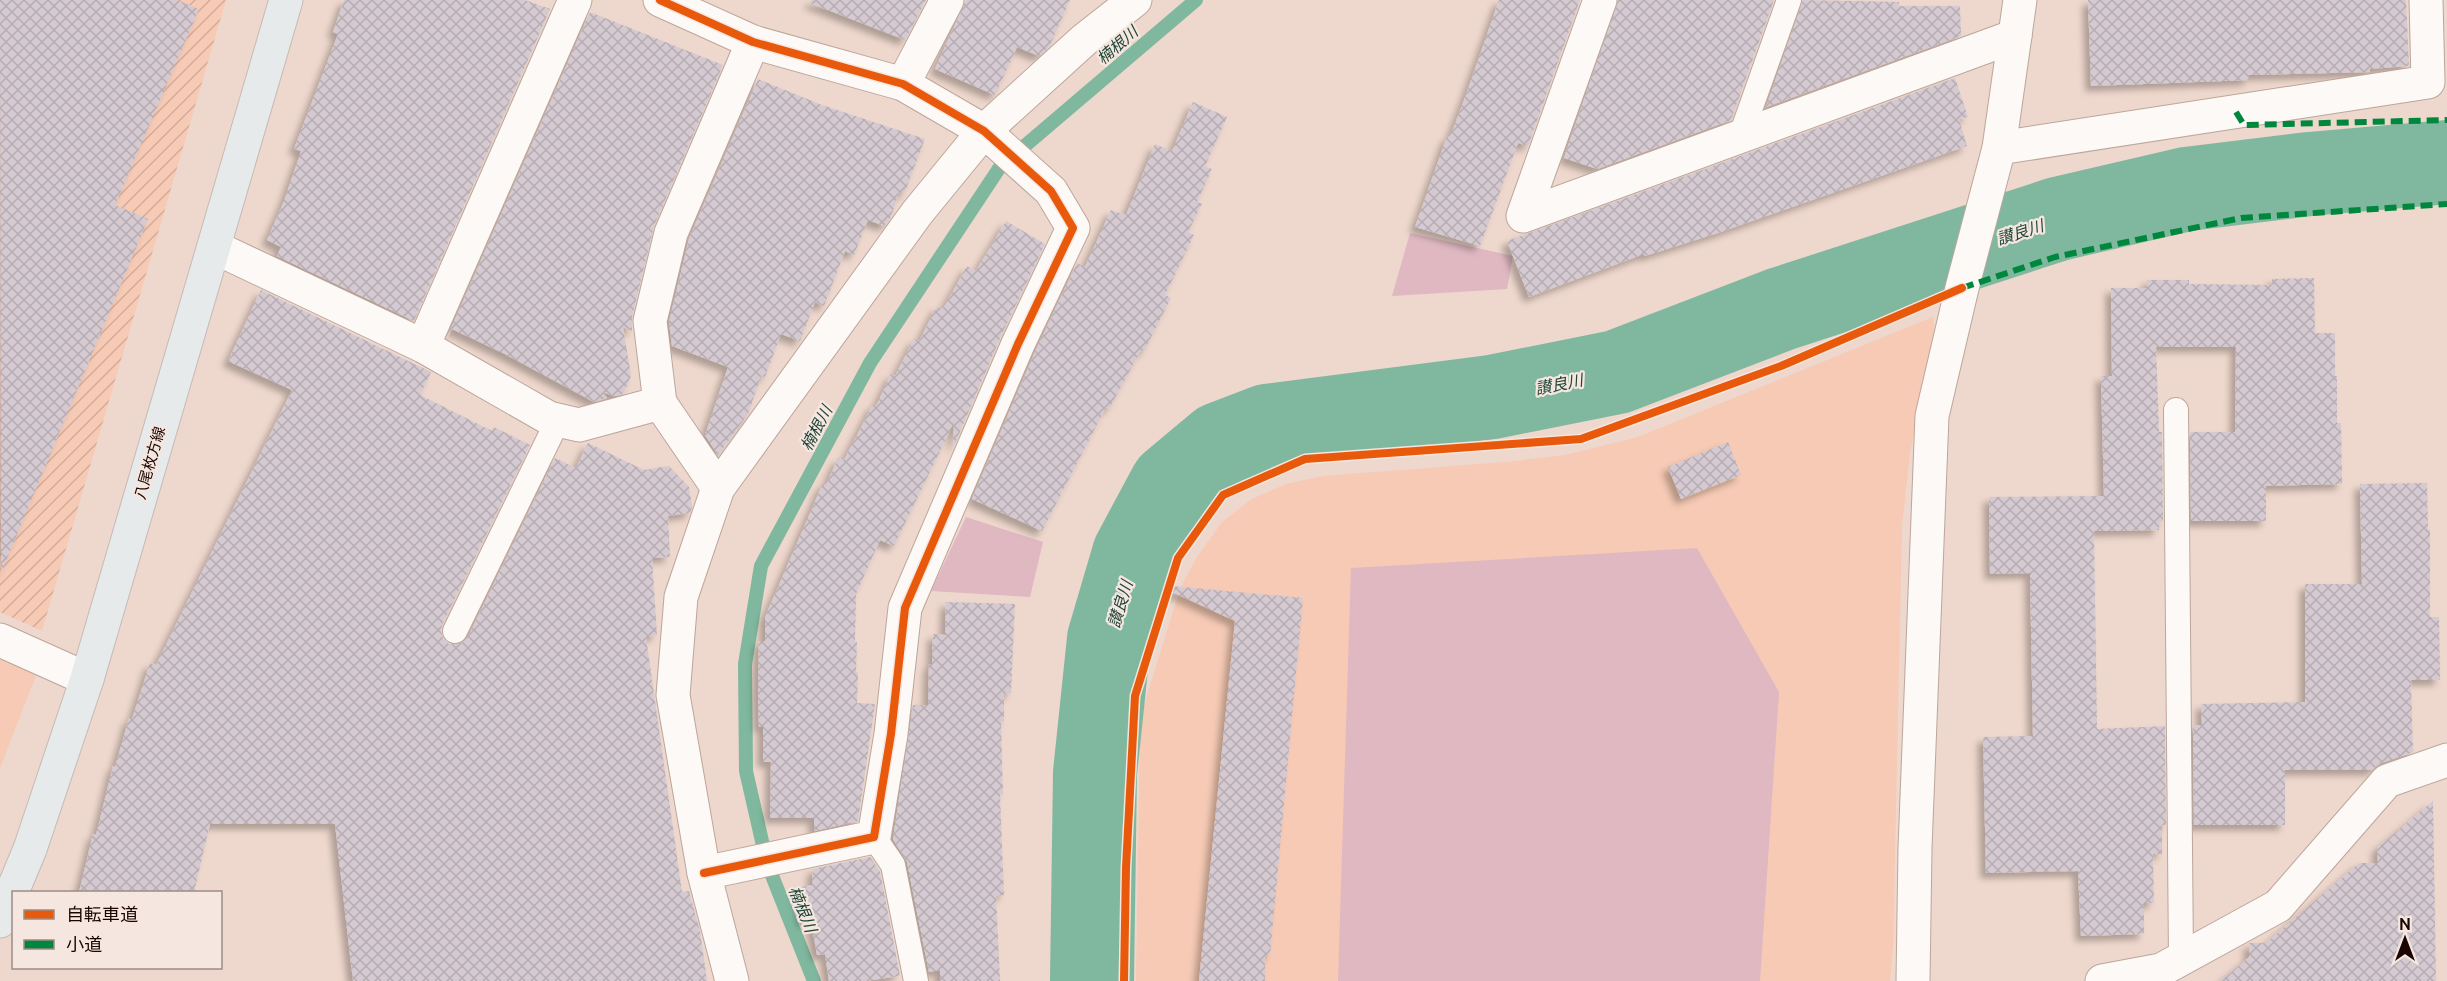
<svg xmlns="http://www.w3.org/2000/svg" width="2447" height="981" font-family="Ubuntu,'Noto Sans JP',sans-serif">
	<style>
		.built { fill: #f6cab4 }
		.industrial { fill: url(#industrial-furrows) }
		.park { fill: #dfb8c2 }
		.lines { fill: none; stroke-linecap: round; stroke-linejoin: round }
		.stream { stroke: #7fb89e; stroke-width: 14 }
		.river { stroke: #7fb89e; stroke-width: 84 }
		.building { fill: url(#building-cross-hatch); filter: url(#shadow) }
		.service-casing { stroke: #bca69a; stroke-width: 26 }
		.minor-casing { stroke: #bca69a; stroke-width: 35 }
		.tertiary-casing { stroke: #bca69a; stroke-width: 35 }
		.primary-casing { stroke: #c6bab5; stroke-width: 35 }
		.service { stroke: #fcf9f7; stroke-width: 24 }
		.minor { stroke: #fcf9f7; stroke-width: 33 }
		.tertiary { stroke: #fcf9f7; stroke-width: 33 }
		.primary { stroke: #e6eaeb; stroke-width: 33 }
		.quiet { stroke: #00873e; stroke-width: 6; stroke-dasharray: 12 6; stroke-linecap: butt }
		.cycleway-casing { stroke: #f5e6df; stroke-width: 11 }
		.cycleway { stroke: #e8590c; stroke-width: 8 }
		.labels { text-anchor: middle; stroke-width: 4.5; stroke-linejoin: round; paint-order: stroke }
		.street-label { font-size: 15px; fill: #1a0500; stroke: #f5e6df }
		.water-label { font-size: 16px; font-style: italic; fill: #1d4537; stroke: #f5e6df }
	</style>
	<defs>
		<pattern id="industrial-furrows" width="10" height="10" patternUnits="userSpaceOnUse" patternTransform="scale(1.5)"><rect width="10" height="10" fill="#f6cab4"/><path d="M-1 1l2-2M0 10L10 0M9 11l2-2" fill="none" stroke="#d2ac99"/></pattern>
		<pattern id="building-cross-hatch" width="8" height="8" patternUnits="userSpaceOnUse" patternTransform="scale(1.5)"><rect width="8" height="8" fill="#d5cad2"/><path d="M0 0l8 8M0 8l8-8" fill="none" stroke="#b6acb2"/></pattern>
		<filter id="shadow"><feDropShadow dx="-5.5" dy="5.5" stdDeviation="3" flood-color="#0004"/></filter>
	</defs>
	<rect width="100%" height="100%" fill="#eed7cc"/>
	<!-- built -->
	<g class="built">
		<polygon points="1933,317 1934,330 1910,453 1902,526 1893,945 1890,981 1136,981 1140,730 1143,708 1181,586 1197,557 1222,522 1252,499 1286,484 1323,476 1506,462 1565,455 1638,437"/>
		<polygon points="0,659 36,675 0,768"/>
	</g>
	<!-- industrial -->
	<polygon class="industrial" points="0,0 226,0 42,631 0,612"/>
	<!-- park -->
	<g class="park">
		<polygon points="1410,233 1513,256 1507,289 1392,296"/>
		<polygon points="966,517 1043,542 1030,597 931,591"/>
		<polygon points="1697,548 1779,692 1760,981 1338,981 1351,568"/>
	</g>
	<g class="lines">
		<!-- stream -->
		<polyline class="stream" points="814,981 767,863 746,771 745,664 761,566 870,363 1000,167 1196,0"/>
		<!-- river -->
		<polyline class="river" points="1092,981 1095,773 1109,639 1134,554 1171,485 1220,444 1267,426 1492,397 1617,372 1781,309 2058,219 2187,189 2309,174 2447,162"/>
	</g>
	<!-- building -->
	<g class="building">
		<polygon points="0,0 177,0 199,9 115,205 148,219 1,573"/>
		<polygon points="344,0 525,0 550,9 414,321 277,256 281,247 267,240 284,201 301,151 294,149 338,34 333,32"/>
		<polygon points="811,0 926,0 905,40 810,3"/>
		<polygon points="966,0 1070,0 1049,47 1039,56 1017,47 995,95 935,69"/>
		<polygon points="1499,0 1580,0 1528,146 1518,143 1480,246 1415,227 1447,136 1450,137 1464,100"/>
		<polygon points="1618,0 1774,0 1731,120 1597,169 1564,158"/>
		<polygon points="1803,0 1899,2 1899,6 1960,6 1961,36 1766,107"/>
		<polygon points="2088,0 2406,0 2409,66 2370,69 2370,72 2249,75 2249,80 2091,86"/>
		<polygon points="590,12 723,65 654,226 632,317 632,331 623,327 631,376 623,394 614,396 602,392 607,398 594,402 503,353 452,329 447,338"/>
		<polygon points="1955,78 1968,117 1959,119 1967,146 1718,233 1645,256 1644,254 1529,297 1507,241"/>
		<polygon points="758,79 822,105 925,139 904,194 899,192 891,217 884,226 868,220 854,255 845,251 824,306 815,302 800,341 781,334 765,377 761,376 748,414 718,455 705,435 728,367 672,346 669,322 689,239"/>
		<polygon points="1193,102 1227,117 1205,166 1212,169 1197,202 1202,204 1188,232 1194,235 1165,295 1171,298 1144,351 1141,350 1109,409 1106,407 1042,531 972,499 1035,352 1077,263 1085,267 1111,210 1126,215 1155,144 1172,151"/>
		<polygon points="1006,221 1045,244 1001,336 953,448 954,422 894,546 880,540 856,594 855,642 857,642 856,672 858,672 857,703 875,704 858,821 814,831 814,818 770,818 771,762 763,762 763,727 759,727 758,695 759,641 765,641 765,617 823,483 826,485 838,458 844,460 873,404 876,406 891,374 895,376 914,339 919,341 937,306 943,309 967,266 976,271"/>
		<polygon points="2314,278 2315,333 2335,333 2335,376 2337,376 2337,423 2341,423 2342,484 2266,486 2266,521 2191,521 2190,432 2235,432 2236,347 2156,347 2159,432 2162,432 2163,521 2159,521 2159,530 2094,531 2097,729 2165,726 2166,825 2162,825 2162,854 2153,854 2154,903 2144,903 2144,934 2081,936 2078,871 1986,873 1983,737 2033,736 2030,573 1990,574 1989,497 2104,496 2101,376 2112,376 2111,288 2147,288 2147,280 2189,280 2189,284 2272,285 2272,279"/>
		<polygon points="261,290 431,372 420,395 492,431 494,427 530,445 442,625 441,631 443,638 449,644 462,643 468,637 555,458 576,468 588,443 644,470 669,466 689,487 692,507 690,513 668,516 670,557 652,558 657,635 646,637 682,892 689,891 700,931 707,981 353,981 335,824 210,824 194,892 79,892 93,834 96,835 113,766 115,767 129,718 132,719 150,663 156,665 292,390 228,361"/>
		<polygon points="1728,442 1741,475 1681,499 1668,467"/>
		<polygon points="2427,483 2428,530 2430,530 2430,617 2439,617 2440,680 2411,680 2413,752 2381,763 2372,770 2285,770 2285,825 2194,825 2193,725 2202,725 2201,704 2305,702 2305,584 2362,584 2360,484"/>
		<polygon points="1172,586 1303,598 1270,955 1265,955 1265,981 1199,981 1235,621 1170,591"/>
		<polygon points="946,602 1015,604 1011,693 1004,693 1004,722 1001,722 1003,795 1000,795 1004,895 996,896 1000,981 940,981 940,970 929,972 907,862 893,839 913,705 928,705 929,664 932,664 933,634 945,635"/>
		<polygon points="2433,801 2436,981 2221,981 2249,957 2249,943 2266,943 2359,863 2378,863 2377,848"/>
		<polygon points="870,857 880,871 900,976 865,981 829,981 825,954 817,955 811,921 803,922 797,888 812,885 813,869"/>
	</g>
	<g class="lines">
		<!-- service casing -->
		<g class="service-casing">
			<g id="service">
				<polyline points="1740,138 1789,0"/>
				<polyline points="2176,410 2181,958"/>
				<polyline points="455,631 558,420"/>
				<polyline points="874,837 893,865 916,981"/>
			</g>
		</g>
		<!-- minor casing -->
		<g class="minor-casing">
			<g id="minor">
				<polyline points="660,0 753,42 903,84 984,131 1051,191 1073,228 1018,344 905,608 891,734 874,837 704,873"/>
				<polyline points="1600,0 1523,216 2015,36"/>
				<polyline points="903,84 947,0"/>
				<polyline points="1999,148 2428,82 2426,0"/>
				<polyline points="214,247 423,346 549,418 579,425 660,403 718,488"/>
				<polyline points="423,346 575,0"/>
				<polyline points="660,403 650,321 671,233 753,42"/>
				<polyline points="0,640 87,679"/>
				<polyline points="732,981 704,873 673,695 681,597 718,488 917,213 984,131 1084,40 1135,0"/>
				<polyline points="2102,981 2161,970 2278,906 2387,781 2447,760"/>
			</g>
		</g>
		<!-- tertiary casing -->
		<g class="tertiary-casing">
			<polyline id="tertiary" points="1913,981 1915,848 1932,416 1962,288 1999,148 2020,0"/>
		</g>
		<!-- primary casing -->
		<g class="primary-casing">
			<polyline id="primary" points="0,921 30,849 87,679 286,0"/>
		</g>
		<!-- service -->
		<use href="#service" class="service"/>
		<!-- minor -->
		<use href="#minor" class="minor"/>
		<!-- tertiary -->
		<use href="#tertiary" class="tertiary"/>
		<!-- primary -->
		<use href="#primary" class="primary"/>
		<!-- quiet -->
		<g class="quiet">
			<polyline points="2236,112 2244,125 2447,120"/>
			<polyline points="1962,288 2055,257 2241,218 2447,204"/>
		</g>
		<!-- cycleway casing -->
		<g class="cycleway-casing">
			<g id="cycleway">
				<polyline points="660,0 753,42 903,84 984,131 1051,191 1073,228 1018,344 905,608 891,734 874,837 704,873"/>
				<polyline points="1124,981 1126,868 1135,696 1178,558 1223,495 1305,459 1581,439 1781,366 1962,288"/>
			</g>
		</g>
		<!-- cycleway -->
		<use href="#cycleway" class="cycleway"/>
	</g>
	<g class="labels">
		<!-- street labels -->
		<g class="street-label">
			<text transform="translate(150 463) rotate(-74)" y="5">八尾枚方線</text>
		</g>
		<!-- water labels -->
		<g class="water-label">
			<text transform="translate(1117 45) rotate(-41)" y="6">楠根川</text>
			<text transform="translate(2020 232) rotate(-18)" y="6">讃良川</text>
			<text transform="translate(1559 384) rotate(-11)" y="6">讃良川</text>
			<text transform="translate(816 428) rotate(-62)" y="6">楠根川</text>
			<text transform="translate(1120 604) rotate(-73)" y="6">讃良川</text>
			<text transform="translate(803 909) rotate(68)" y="6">楠根川</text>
		</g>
	</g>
	<!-- legend -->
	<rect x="12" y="891" width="210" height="78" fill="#f5e6df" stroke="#9d8c86" stroke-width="1.5"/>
	<rect x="24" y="910" width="30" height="9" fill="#e8590c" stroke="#9d8c86" stroke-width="1.5"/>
	<text x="66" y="921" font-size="18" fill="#1a0500">自転車道</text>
	<rect x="24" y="940" width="30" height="9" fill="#00873e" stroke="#9d8c86" stroke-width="1.5"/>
	<text x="66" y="951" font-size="18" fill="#1a0500">小道</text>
	<!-- north arrow -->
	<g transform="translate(2405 939)" stroke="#f5e6df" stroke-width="4.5" paint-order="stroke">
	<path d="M0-4.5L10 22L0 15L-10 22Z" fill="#1a0500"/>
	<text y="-9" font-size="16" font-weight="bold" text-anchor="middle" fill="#1a0500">N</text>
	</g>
</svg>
